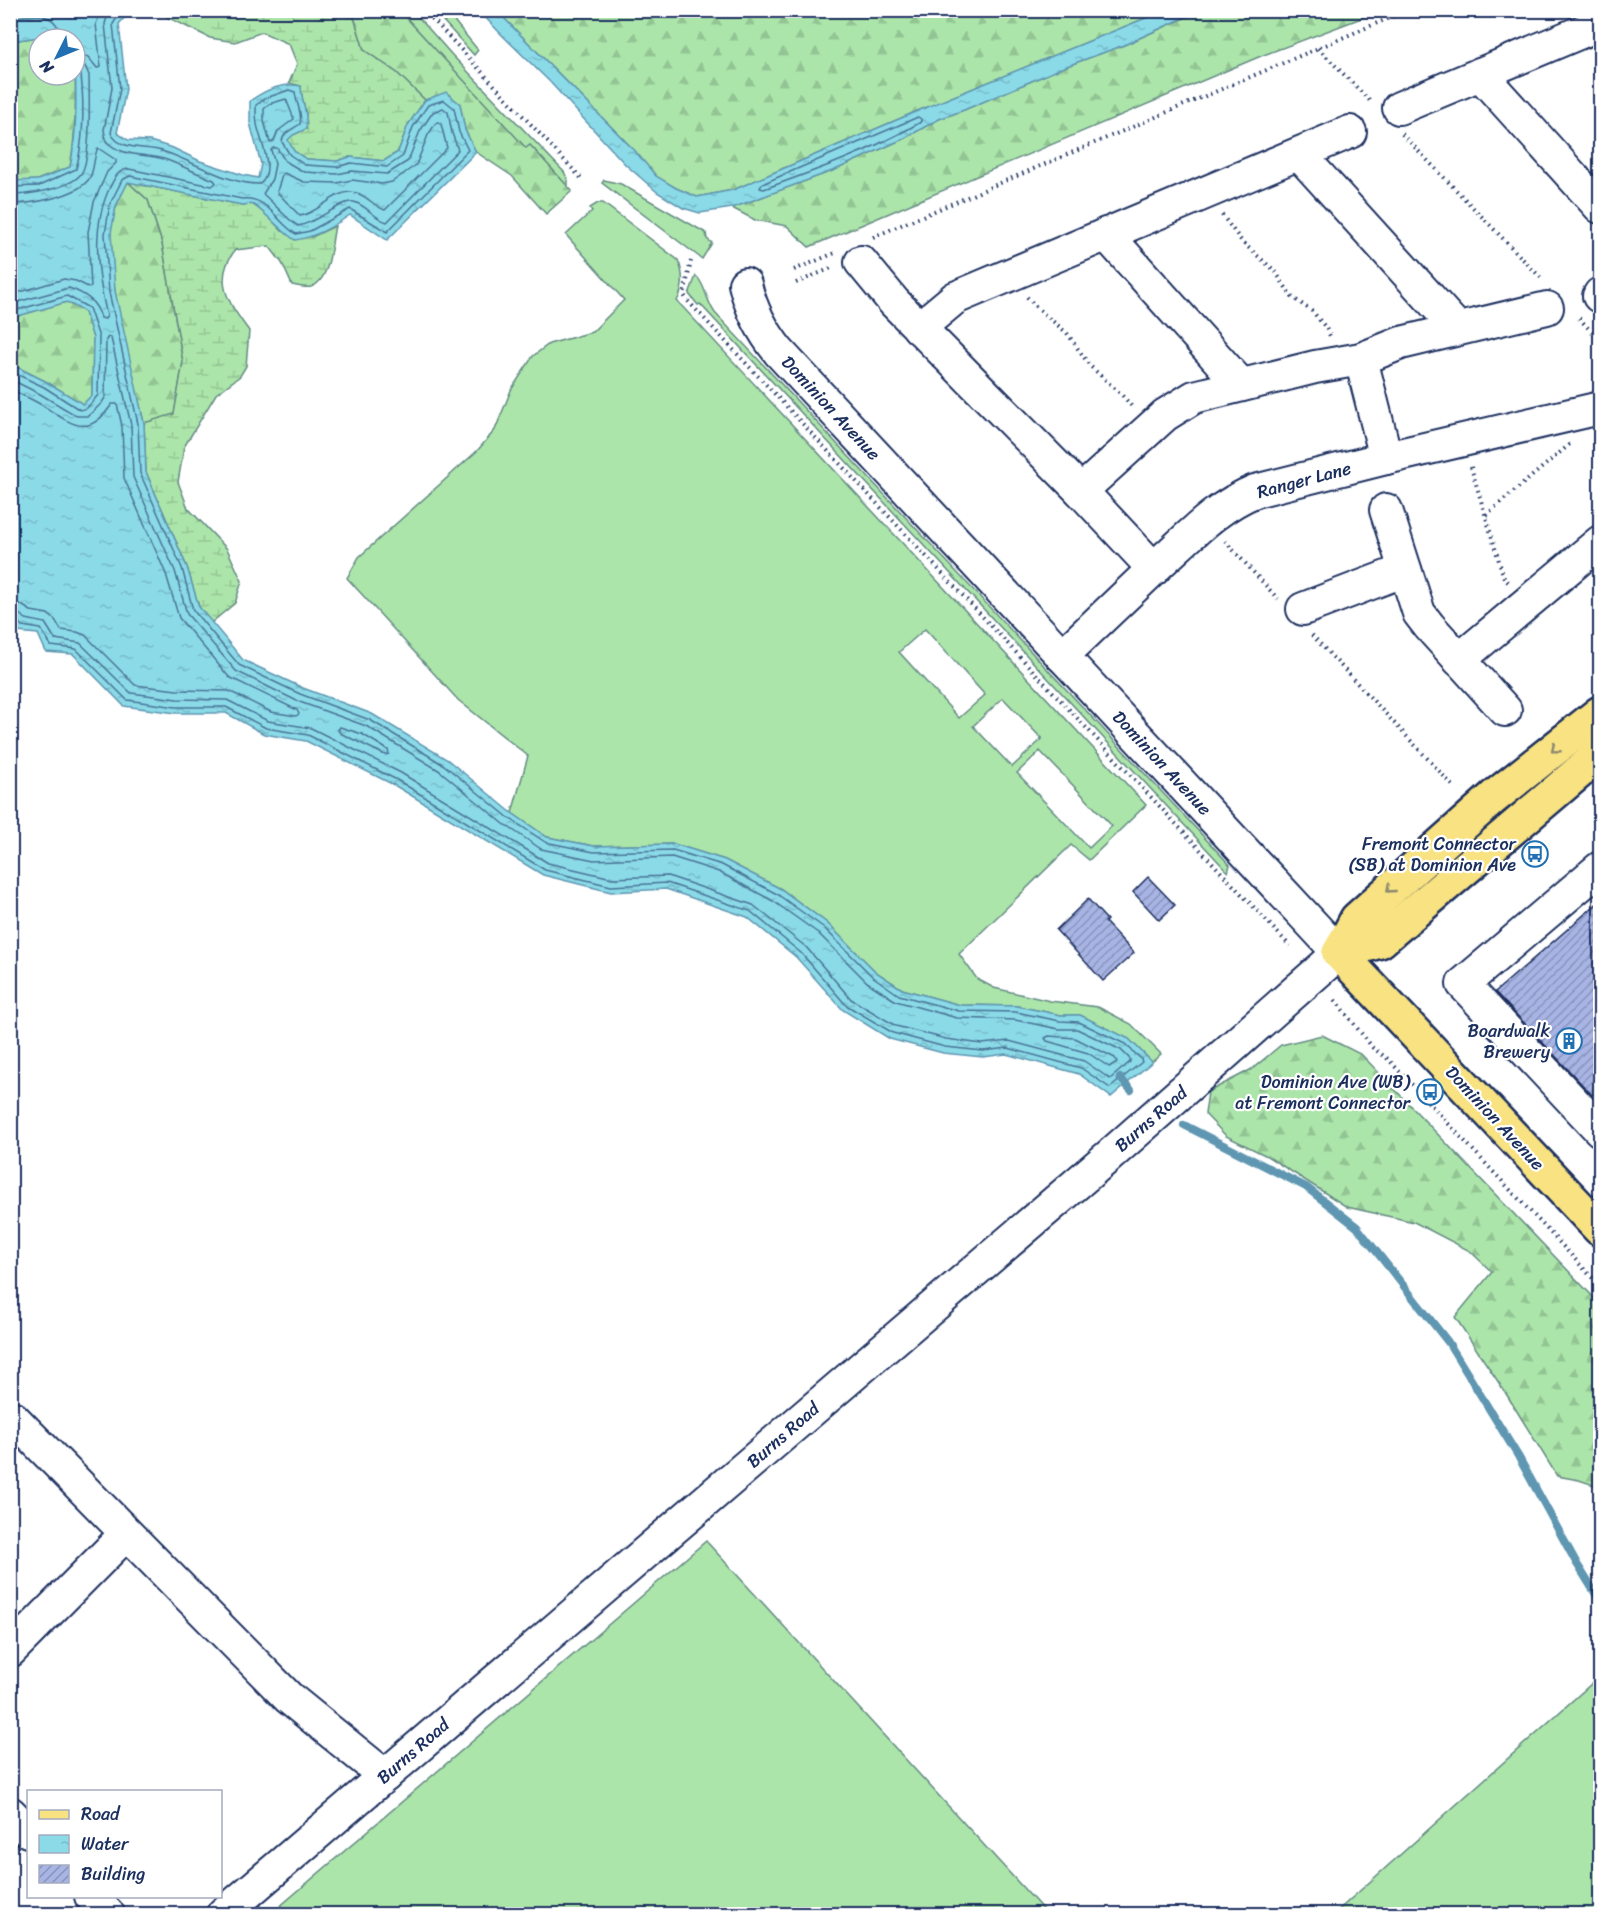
<svg xmlns="http://www.w3.org/2000/svg" width="1611" height="1925" font-family="Sriracha,sans-serif">
	<style>
		.grass { fill: #ace5a9; stroke: #648a84; stroke-width: 1.5; fill-rule: evenodd }
		.forest { fill: url(#forest-firs); stroke: #648a84; stroke-width: 1.5 }
		.wetland { fill: url(#wetland-marsh); stroke: #648a84; stroke-width: 1.5 }
		.water { fill: url(#water-ripples); stroke: #5e96b1; stroke-width: 1.5 }
		.lines { fill: none; stroke-linecap: round; stroke-linejoin: round }
		.shore { stroke: #487395; stroke-width: 1.5 }
		.stream { stroke: #5e96b1; stroke-width: 8 }
		.building { fill: url(#building-hatch); stroke: #1b2f5e; stroke-width: 1.5 }
		.minor-casing { stroke: #1b2f5e; stroke-width: 36 }
		.major-casing { stroke: #1b2f5e; stroke-width: 38 }
		.path { stroke: #1b2f5e; stroke-width: 4; stroke-dasharray: 1.5 4.5; stroke-linecap: butt }
		.minor { stroke: #fff; stroke-width: 32 }
		.major { stroke: #f8e281; stroke-width: 33 }
		.oneway { stroke: #8a8870 }
		.labels { text-anchor: middle; stroke-width: 4.5; stroke-linejoin: round; paint-order: stroke }
		.street-label { font-size: 18px; fill: #1b2f5e; stroke: #fff }
		.poi-label { font-size: 18px; fill: #1b2f5e; stroke: #fff; text-anchor: end }
	</style>
	<defs>
		<pattern id="forest-firs" width="22" height="20" patternUnits="userSpaceOnUse" patternTransform="scale(1.5)"><rect width="22" height="20" fill="#ace5a9"/><path d="M5 1l3.5 6h-7zM16 11l3.5 6h-7z" fill="#93c594"/></pattern>
		<pattern id="wetland-marsh" width="20" height="14" patternUnits="userSpaceOnUse" patternTransform="scale(1.5)"><rect width="20" height="14" fill="#ace5a9"/><path d="M1 5h8M5 5V1M11 12h8M15 12V8" fill="none" stroke="#93c594"/></pattern>
		<pattern id="water-ripples" width="26" height="14" patternUnits="userSpaceOnUse" patternTransform="scale(1.5)"><rect width="26" height="14" fill="#8bdae8"/><path d="M2 4q2-2 4 0t4 0M15 11q2-2 4 0t4 0" fill="none" stroke="#77bbc9"/></pattern>
		<pattern id="building-hatch" width="6" height="6" patternUnits="userSpaceOnUse" patternTransform="scale(1.5)"><rect width="6" height="6" fill="#a8b4e4"/><path d="M-1 1l2-2M0 6l6-6M5 7l2-2" fill="none" stroke="#8893bc"/></pattern>
	</defs>
	<rect width="100%" height="100%" fill="#fff"/>
	<filter id="ink" filterUnits="userSpaceOnUse"><feTurbulence type="fractalNoise" baseFrequency=".0167" numOctaves="2"/><feDisplacementMap in="SourceGraphic" scale="12" xChannelSelector="R" yChannelSelector="G"/><feConvolveMatrix kernelMatrix="1 2 1 2 8 2 1 2 1" color-interpolation-filters="sRGB"/></filter>
	<g filter="url(#ink)">
		<!-- grass -->
		<g class="grass">
			<polygon points="400,11 413,11 452,55 564,172 568,180 568,187 530,145 526,149"/>
			<polygon points="434,11 446,11 478,50 474,55"/>
			<polygon points="604,180 621,184 706,233 707,239 712,243 702,259 602,183"/>
			<path d="M 598,203 L 603,203 L 678,260 C 684,274 684,288 677,301 L 1146,805 L 1089,860 L 1071,845 L 959,954 L 977,979 L 994,988 L 1050,1001 L 1098,1007 L 1131,1024 L 1161,1054 L 1152,1062 L 1129,1039 L 1080,1015 L 1061,1015 L 1017,1006 L 960,1005 L 902,989 L 876,972 L 827,923 L 781,889 L 725,860 L 674,844 L 594,846 L 547,837 L 512,813 L 528,756 L 458,700 L 347,578 L 359,557 L 477,451 L 495,430 L 511,390 L 533,356 L 549,344 L 592,332 L 624,300 L 566,235 L 592,211 L 590,208 ZM 925,629 L 985,695 L 959,718 L 899,652 ZM 1003,698 L 1042,739 L 1012,767 L 973,726 ZM 1040,751 L 1112,826 L 1089,848 L 1017,773 Z"/>
			<path d="M 696,276 C 705,283 706,301 715,313 L 1230,865 L 1228,872 L 700,304 L 698,305 L 689,294 Z"/>
			<polygon points="706,1541 1047,1914 271,1914"/>
			<polygon points="1600,1676 1600,1914 1334,1914"/>
		</g>
		<!-- forest -->
		<g class="forest">
			<polygon points="352,11 400,11 526,148 530,145 572,191 546,214 512,176 476,152 465,130 460,104 446,93 425,100 396,72 364,50"/>
			<polygon points="497,11 1163,11 920,110 733,190 697,197 676,188 656,177 635,151"/>
			<polygon points="1200,11 1380,11 1261,56 809,247 787,226 755,220 732,208 835,170 903,139 939,119 964,110 1064,67 1124,45"/>
			<path d="M 46,36 L 49,39 L 39,39 L 39,75 L 75,75 L 75,73 C 76,105 76,136 70,167 L 37,180 L 12,182 L 11,181 L 11,41 Z"/>
			<path d="M 128,182 L 148,200 L 162,243 L 183,362 L 174,415 L 144,423 C 131,364 109,294 111,234 C 111,215 119,199 128,182 Z"/>
			<polygon points="67,302 85,312 93,338 92,395 83,405 47,382 11,364 10,318"/>
			<polygon points="1322,1035 1362,1055 1600,1304 1600,1487 1579,1480 1557,1476 1505,1392 1455,1317 1492,1272 1470,1251 1414,1222 1347,1207 1267,1156 1226,1136 1205,1114 1208,1092 1252,1069 1281,1045"/>
		</g>
		<!-- wetland -->
		<g class="wetland">
			<path d="M 158,11 L 352,11 L 364,50 L 396,72 L 425,100 L 408,125 L 398,152 L 384,161 L 350,157 L 337,161 L 306,159 L 294,151 L 287,140 L 293,135 L 306,129 C 309,112 301,103 301,86 L 289,83 L 297,64 L 289,44 L 262,32 L 235,42 L 210,38 L 163,15 Z"/>
			<path d="M 128,182 L 242,205 L 252,204 L 264,212 L 282,231 L 312,237 L 335,226 C 331,242 331,281 311,287 C 306,288 298,286 292,285 L 282,263 L 269,246 L 235,250 C 212,281 229,303 249,331 L 246,366 L 240,376 L 216,394 L 184,447 L 178,482 L 188,508 L 227,549 L 242,581 L 235,603 L 211,623 L 199,607 L 187,567 L 146,472 L 144,423 L 174,414 L 183,362 L 162,243 L 148,200 Z"/>
		</g>
		<!-- water -->
		<g class="water">
			<path d="M 11,10 L 130,11 L 119,24 L 126,89 L 117,133 L 128,140 L 150,141 L 173,148 L 200,161 L 243,175 L 258,178 L 261,164 L 250,123 L 250,101 C 265,90 282,82 301,86 C 301,103 309,112 306,129 L 293,135 L 288,140 L 294,151 L 306,159 L 337,161 L 350,157 L 384,161 L 398,152 L 408,125 L 425,100 L 446,92 L 460,104 L 465,130 L 476,152 L 387,240 L 350,215 C 332,227 316,237 295,240 C 279,230 268,214 252,204 L 242,205 L 128,182 L 116,206 L 111,233 L 115,291 L 144,423 L 146,472 L 187,567 L 199,607 L 243,660 L 303,688 L 372,714 L 448,760 L 512,813 L 547,837 L 594,846 L 674,844 L 725,860 L 781,889 L 827,923 L 876,972 L 902,989 L 960,1005 L 1017,1006 L 1061,1015 L 1080,1015 L 1129,1039 L 1152,1062 L 1111,1097 L 1079,1074 L 1006,1054 L 983,1057 L 943,1053 L 890,1039 L 843,1010 L 796,957 L 747,917 L 666,889 L 611,892 L 543,875 L 394,785 L 306,741 L 264,734 L 226,713 L 176,713 L 124,706 L 73,654 L 46,652 L 38,634 L 17,632 L 10,621 L 11,364 L 47,382 L 83,404 L 92,395 L 93,338 L 85,312 L 67,302 L 11,318 L 11,181 L 38,180 L 70,167 C 79,125 75,82 75,39 L 49,39 L 46,36 L 11,41 Z"/>
			<polygon points="479,11 497,11 635,151 656,176 676,188 697,197 733,190 920,110 1163,11 1199,11 1124,45 1064,67 964,110 939,119 903,139 835,170 732,208 700,213 683,208 657,192 625,164 549,81 502,35"/>
		</g>
		<g class="lines">
			<!-- shore -->
			<g class="shore">
				<path d="M 10,18 C 32,15 58,9 61,39"/>
				<polyline points="75,53 88,57 97,68 101,67 96,24 101,10"/>
				<polygon points="286,99 294,119 278,131 274,141 270,143 264,121 264,109 269,104"/>
				<path d="M 443,108 L 448,112 L 452,133 L 458,150 L 387,222 C 375,219 366,205 354,202 C 343,199 315,224 298,226 C 285,218 275,204 263,194 L 272,179 L 275,164 L 271,150 L 273,148 L 277,148 L 285,161 L 304,172 L 337,174 L 352,171 L 387,174 L 408,161 L 420,131 L 433,112 Z"/>
				<path d="M 918,117 L 921,119 L 921,122 C 871,151 817,170 764,189 L 760,188 L 762,184 Z"/>
				<path d="M 439,122 L 441,124 L 447,148 L 385,210 C 375,207 367,196 357,193 C 336,187 320,213 300,216 L 277,192 L 282,174 L 284,173 L 304,182 L 337,183 L 352,180 L 382,184 L 392,182 L 416,165 L 428,135 L 436,123 Z"/>
				<path d="M 10,187 L 39,186 L 76,169 C 84,140 84,105 81,74 L 75,69"/>
				<path d="M 10,195 C 28,195 68,189 80,175 C 92,162 89,95 89,75 L 85,66 L 75,62"/>
				<path d="M 10,204 C 31,204 76,197 89,179 C 95,170 93,157 98,148 L 116,160 L 116,163 L 107,172 L 94,202 L 88,232 L 91,287 L 88,287 L 76,281 L 64,279 L 10,295"/>
				<path d="M 10,304 L 69,288 C 86,294 96,301 101,318 L 105,319 L 107,316 C 97,274 91,226 110,187 C 115,177 118,170 129,169 L 212,186 L 216,183 L 214,180 C 198,174 183,166 167,160 C 146,153 122,158 106,141 L 104,130 L 112,88 L 105,24 L 107,17 L 112,10"/>
				<polyline points="10,312 67,296 89,308 99,337 98,395 87,408 80,410 44,387 10,371"/>
				<polyline points="10,379 40,394 77,416 88,416 101,404 105,398 106,340 108,337 111,338 131,425 133,477 175,571 187,614 236,671 297,701 366,726 440,771 504,824 541,849 594,860 672,857 719,872 773,901 818,933 867,982 896,1001 957,1018 1015,1020 1059,1029 1077,1029 1121,1050 1130,1059 1130,1062 1110,1079 1084,1061 1009,1041 982,1044 946,1039 896,1026 851,999 806,947 753,905 668,876 612,878 548,863 401,773 311,728 268,721 227,700 177,699 131,693 80,643 55,639 45,623 26,619 18,613 10,611"/>
				<path d="M 10,389 C 22,395 34,400 45,407 C 73,425 89,439 112,404 L 117,404 L 122,426 L 124,478 L 166,574 L 179,618 L 229,677 L 297,710 L 299,714 L 296,716 L 271,712 L 229,691 L 177,690 L 135,685 L 85,635 L 77,632 L 61,630 L 55,620 L 48,614 L 31,611 L 20,604 L 10,602"/>
				<path d="M 10,619 L 16,620 L 22,626 L 41,629 L 51,646 L 76,649 L 127,700 L 176,707 L 226,707 L 266,728 L 308,735 L 397,780 L 545,870 L 611,886 L 667,883 L 750,911 L 801,953 L 846,1005 L 893,1033 L 945,1047 L 983,1051 L 1008,1048 L 1081,1068 L 1110,1088 L 1142,1062 L 1141,1059 L 1125,1044 L 1079,1022 L 1060,1021 L 1016,1012 L 959,1011 L 899,995 L 872,976 L 823,927 L 777,894 L 722,865 L 673,850 L 594,852 L 545,842 L 509,818 L 444,765 L 370,720 L 300,694 L 239,665 L 193,610 L 182,568 L 140,473 L 138,424 L 109,292 L 105,234 L 110,204 L 122,180 L 130,176 L 242,199 C 268,196 276,222 296,234 L 310,231 L 350,209 L 387,232 L 468,150 L 459,132 L 454,108 L 444,100 L 428,105 L 413,127 L 403,156 L 387,167 L 351,163 L 337,167 L 305,165 L 290,155 L 282,142 C 283,132 293,129 300,124 C 303,114 296,103 295,92 L 289,90 L 266,98 L 256,105 C 256,112 256,118 257,124 C 260,141 276,171 260,184 C 229,185 191,160 162,151 C 146,146 119,151 111,133 L 120,89 L 113,24 L 122,10"/>
				<polygon points="340,727 362,734 388,750 389,754 385,755 340,733 338,730"/>
				<polygon points="1049,1036 1075,1038 1115,1058 1117,1062 1109,1067 1088,1053 1047,1041 1045,1038"/>
			</g>
			<!-- stream -->
			<g class="stream">
				<polyline points="1120,1078 1131,1090"/>
				<polyline points="1184,1125 1306,1187 1357,1227 1448,1342 1518,1456 1577,1564 1600,1601"/>
			</g>
		</g>
		<!-- building -->
		<g class="building">
			<polygon points="1148,877 1175,905 1159,920 1133,892"/>
			<polygon points="1088,899 1107,920 1105,922 1134,953 1103,981 1056,930"/>
			<polygon points="1600,901 1600,1087 1592,1095 1495,992"/>
		</g>
		<g class="lines">
			<!-- minor casing -->
			<g class="minor-casing">
				<g id="minor">
					<polyline points="1480,74 1600,207"/>
					<polyline points="1399,108 1600,24"/>
					<polyline points="1299,154 1457,328"/>
					<polyline points="1106,234 1241,385"/>
					<polyline points="861,262 894,302 1081,491 1154,569"/>
					<polyline points="1599,296 1600,294"/>
					<polyline points="919,328 955,298 1350,132"/>
					<polyline points="1361,359 1386,458"/>
					<polyline points="1081,491 1165,415 1194,397 1315,367 1361,359 1401,343 1547,308"/>
					<polyline points="1386,510 1419,613 1429,626 1505,710"/>
					<polyline points="1303,609 1405,570"/>
					<path d="M 1062,656 C 1096,624 1129,592 1163,560 C 1192,534 1218,506 1255,491 L 1386,458 L 1600,408"/>
					<polyline points="1459,660 1600,542"/>
					<polyline points="1600,868 1463,984 1600,1130"/>
					<polyline points="10,1420 13,1418 289,1698 385,1776"/>
					<polyline points="10,1651 126,1534"/>
					<polyline points="10,1813 28,1831"/>
					<polyline points="91,1896 108,1914"/>
					<path d="M 223,1914 L 1109,1156 L 1339,953 L 779,352 C 762,331 751,310 745,284"/>
				</g>
			</g>
			<!-- major casing -->
			<g class="major-casing">
				<g id="major">
					<polyline points="1339,953 1600,1229"/>
					<polyline points="1339,953 1357,919 1494,797 1600,713"/>
					<polyline points="1339,953 1380,941 1600,754"/>
				</g>
			</g>
			<!-- path -->
			<g class="path">
				<polyline points="424,10 582,179"/>
				<polyline points="1318,48 1372,103"/>
				<polyline points="1402,134 1543,280"/>
				<polyline points="1222,215 1243,243 1275,271 1292,297 1313,312 1326,328 1330,336"/>
				<polyline points="873,237 1408,10"/>
				<polyline points="691,261 684,295 687,300 1290,946"/>
				<polyline points="794,270 835,253"/>
				<polyline points="796,283 834,267"/>
				<polyline points="1027,297 1038,309 1067,333 1090,366 1122,395 1133,408"/>
				<polyline points="1579,318 1600,341"/>
				<polyline points="1471,467 1504,578 1509,583"/>
				<polyline points="1486,515 1570,444"/>
				<polyline points="1225,541 1278,599"/>
				<polyline points="1312,635 1455,788"/>
				<polyline points="1335,1000 1373,1048 1388,1059 1600,1286"/>
			</g>
			<!-- minor -->
			<use href="#minor" class="minor"/>
			<!-- major -->
			<use href="#major" class="major"/>
		</g>
		<!-- one-way arrows -->
		<defs><path id="oneway-chevron" d="M-2-3.5L2.5 0L-2 3.5" fill="none" stroke-width="1.6" stroke-linecap="round" stroke-linejoin="round" transform="scale(1.5)"/></defs>
		<g class="oneway">
			<use href="#oneway-chevron" transform="translate(1555 749) rotate(141)"/>
			<use href="#oneway-chevron" transform="translate(1390 889) rotate(139)"/>
		</g>
	</g>
	<!-- icons -->
	<defs>
		<g id="bus-ring" transform="scale(1.35)"><circle r="9.5" fill="#fff" stroke="#1f6fb2" stroke-width="1.5"/><path d="M-5-6H5V4H4V6H2V4H-2V6H-4V4H-5ZM-3.5-4V0h7V-4ZM-3.5 1.2v1.5H-2V1.2ZM2 1.2v1.5H3.5V1.2Z" fill="#1f6fb2"/></g>
		<g id="building-ring" transform="scale(1.35)"><circle r="9.5" fill="#fff" stroke="#1f6fb2" stroke-width="1.5"/><path d="M-4-6H4V6H1V3H-1V6H-4ZM-2.5-4.3h1.7v1.8h-1.7ZM.8-4.3h1.7v1.8H.8ZM-2.5-1h1.7V.8h-1.7ZM.8-1h1.7V.8H.8Z" fill="#1f6fb2"/></g>
	</defs>
	<g fill-rule="evenodd">
		<use href="#bus-ring" x="1535" y="854"/>
		<use href="#building-ring" x="1569" y="1041"/>
		<use href="#bus-ring" x="1430" y="1092"/>
	</g>
	<g class="labels">
		<!-- street labels -->
		<g class="street-label">
			<text transform="translate(831 408) rotate(47)" y="6">Dominion Avenue</text>
			<text transform="translate(1304 480) rotate(-15)" y="6">Ranger Lane</text>
			<text transform="translate(1162 763) rotate(47)" y="6">Dominion Avenue</text>
			<text transform="translate(1495 1118) rotate(47)" y="6">Dominion Avenue</text>
			<text transform="translate(1151 1119) rotate(-41)" y="6">Burns Road</text>
			<text transform="translate(783 1435) rotate(-41)" y="6">Burns Road</text>
			<text transform="translate(413 1751) rotate(-41)" y="6">Burns Road</text>
		</g>
		<!-- poi labels -->
		<g class="poi-label">
			<text x="1516" y="850">Fremont Connector<tspan x="1516" dy="21">(SB) at Dominion Ave</tspan></text>
			<text x="1550" y="1037">Boardwalk<tspan x="1550" dy="21">Brewery</tspan></text>
			<text x="1410" y="1088">Dominion Ave (WB)<tspan x="1410" dy="21">at Fremont Connector</tspan></text>
		</g>
	</g>
	<!-- margin -->
	<rect width="1611" height="1925" fill="none" stroke="#fff" stroke-width="36"/>
	<rect x="18" y="18" width="1575" height="1889" fill="none" stroke="#1b2f5e" stroke-width="2" filter="url(#ink)"/>
	<!-- legend -->
	<rect x="27" y="1790" width="195" height="108" fill="#ffffff" stroke="#a4acbf" stroke-width="1.5"/>
	<rect x="39" y="1810" width="30" height="9" fill="#f8e281" stroke="#a4acbf" stroke-width="1.5"/>
	<text x="81" y="1820" font-size="18" fill="#1b2f5e">Road</text>
	<rect x="39" y="1835" width="30" height="18" fill="url(#water-ripples)" stroke="#a4acbf" stroke-width="1.5"/>
	<text x="81" y="1850" font-size="18" fill="#1b2f5e">Water</text>
	<rect x="39" y="1865" width="30" height="18" fill="url(#building-hatch)" stroke="#a4acbf" stroke-width="1.5"/>
	<text x="81" y="1880" font-size="18" fill="#1b2f5e">Building</text>
	<!-- north arrow -->
	<g transform="translate(57 57) rotate(227)"><circle r="28" fill="#ffffff" stroke="#a4acbf" stroke-width="1.5"/>
	<path d="M0-4.5L10 22L0 15L-10 22Z" fill="#1f6fb2"/>
	<text y="-9" font-size="16" font-weight="bold" text-anchor="middle" fill="#1b2f5e">N</text>
	</g>
</svg>
